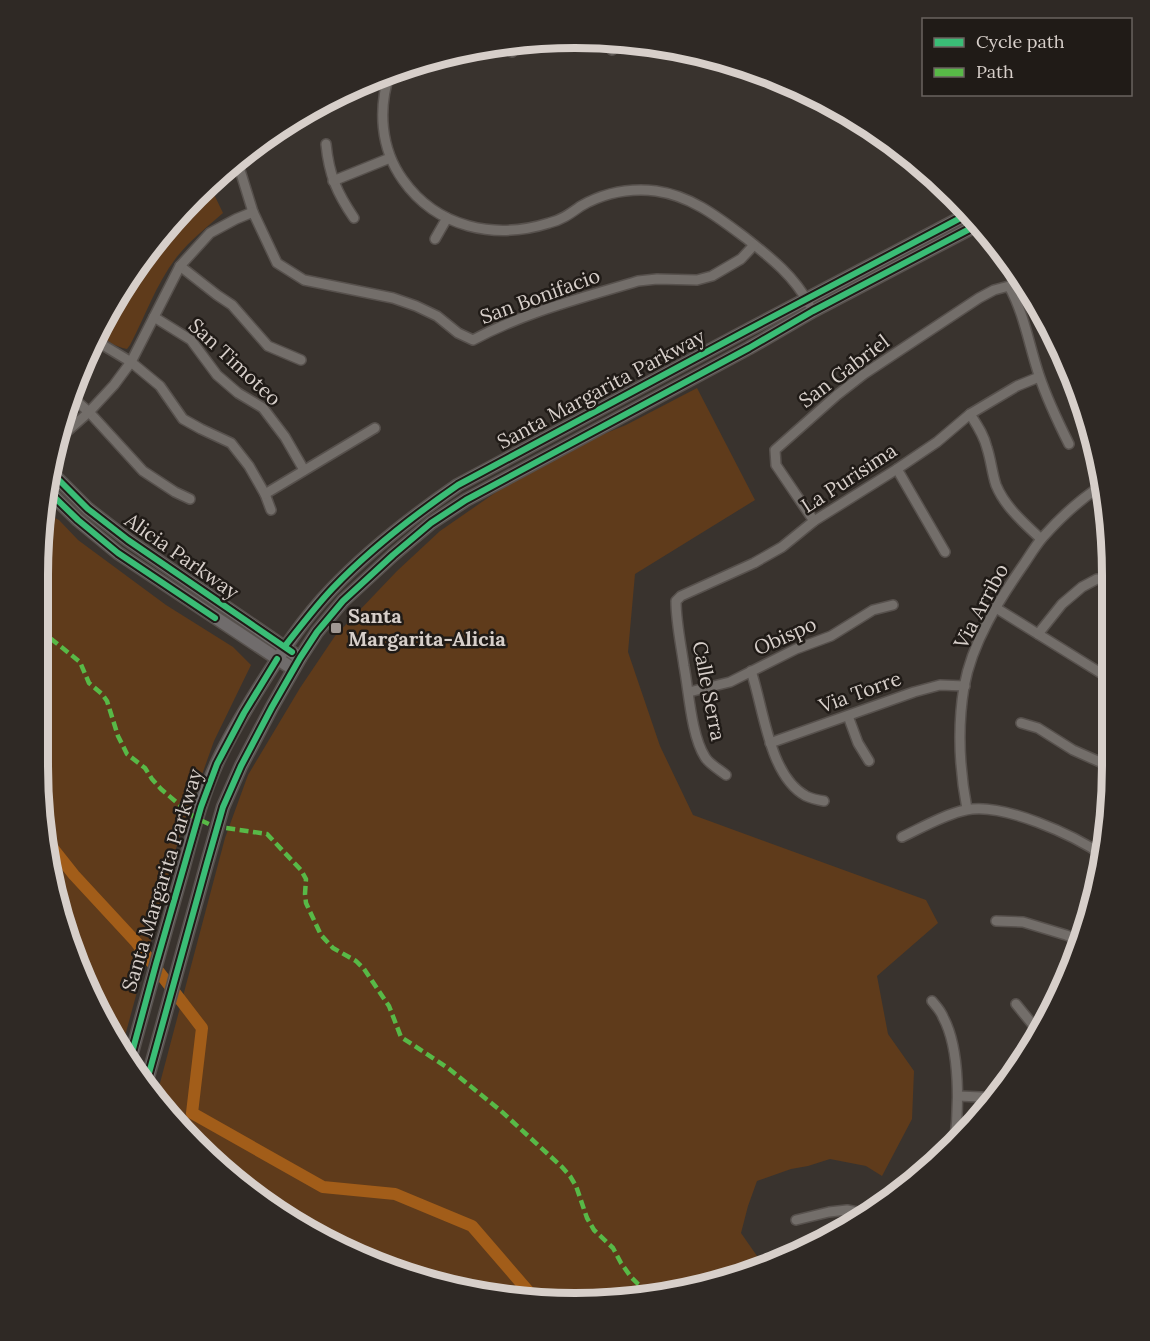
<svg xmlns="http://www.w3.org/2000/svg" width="1150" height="1341" font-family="Lora,serif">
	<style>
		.green { fill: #5f3b1b }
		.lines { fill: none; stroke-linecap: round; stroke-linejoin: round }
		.river { stroke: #a25d19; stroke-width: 12 }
		.minor-casing { stroke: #57514d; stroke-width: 12 }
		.major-casing { stroke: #57514d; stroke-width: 15 }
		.minor { stroke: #736e6a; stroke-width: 9 }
		.major { stroke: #706c6c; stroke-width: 12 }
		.quiet { stroke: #58b947; stroke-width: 4.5; stroke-dasharray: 9 4.5; stroke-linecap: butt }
		.cycleway-casing { stroke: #201b17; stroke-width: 10 }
		.cycleway { stroke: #3abd76; stroke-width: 6 }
		.poi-dot { fill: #a09893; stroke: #201b17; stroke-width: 2 }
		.labels { text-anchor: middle; stroke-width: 5; stroke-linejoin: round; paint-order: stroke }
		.street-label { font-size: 20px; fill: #d7cfca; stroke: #201b17 }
		.poi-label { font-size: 20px; font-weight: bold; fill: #d7cfca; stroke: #201b17; text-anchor: start }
		.rim { fill: none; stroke: #d7cfca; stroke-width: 8 }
	</style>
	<rect width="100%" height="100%" fill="#39332e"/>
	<!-- green -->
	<g class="green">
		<path d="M 209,184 L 223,213 C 206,228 189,241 176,258 C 156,284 145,317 130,345 L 127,349 C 115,347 105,339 95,333 L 149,248 Z"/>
		<polygon points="697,388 755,500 635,574 628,652 660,746 693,815 926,900 938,923 877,976 888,1034 914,1071 912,1119 882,1176 866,1166 830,1159 808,1166 791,1169 757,1181 748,1206 741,1233 757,1256 767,1266 748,1275 645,1299 505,1299 370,1263 276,1213 171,1121 156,1098 225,838 248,775 300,688 335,636 397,571 440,531 505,486 589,440 626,425"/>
		<polygon points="43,503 53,517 59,520 78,540 166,605 233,647 251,665 214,741 177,845 122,1047 93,1004 56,905 38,766"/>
	</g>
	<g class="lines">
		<!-- river -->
		<polyline class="river" points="47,841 74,875 136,942 202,1028 192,1113 323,1187 395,1194 472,1226 535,1299"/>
		<!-- minor casing -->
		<g class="minor-casing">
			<g id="minor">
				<polyline points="612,50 615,39"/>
				<polyline points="512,52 513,42"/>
				<path d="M 390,72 C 378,108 380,148 403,180 C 437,228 495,240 549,223 C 562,220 571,213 581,206 C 604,193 630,188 656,191 C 692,196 719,218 747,239 C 771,258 794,276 809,304"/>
				<path d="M 326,144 C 329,175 337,193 354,218"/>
				<path d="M 238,158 L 239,167 L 253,212 L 277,263 L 304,280 L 393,298 L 416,306 L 437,316 L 458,333 L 473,340 C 525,312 582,298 638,281 L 657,279 L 697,280 L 712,276 L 741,259 L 754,245"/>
				<polyline points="333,181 390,158"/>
				<polyline points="435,239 447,218"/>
				<polyline points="180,266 217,295 232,305 268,346 301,360"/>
				<polyline points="154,317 191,340 217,375 238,393 263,408 285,437 304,470"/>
				<polyline points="93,339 131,362 160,386 183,419 201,429 231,443 249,466 265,494 271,510"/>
				<polyline points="74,399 89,412 143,471 175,492 190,499"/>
				<path d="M 970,414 C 977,425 984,435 987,448 C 991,460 992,473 996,485 C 1005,507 1024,523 1041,539"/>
				<polyline points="63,435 89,412 114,385 131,362 180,266 210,233 236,219 253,212"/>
				<polyline points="897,469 945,552"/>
				<polyline points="265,494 375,428"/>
				<path d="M 814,521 L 776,465 L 775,450 L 837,395 L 864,374 L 979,298 L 994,290 L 1009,286 C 1024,313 1029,345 1039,375 C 1047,399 1058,422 1069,444"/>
				<polyline points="996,608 1112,680"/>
				<polyline points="1038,634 1062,604 1082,587 1097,579"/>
				<path d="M 751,671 C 764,709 769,776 806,796 C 812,799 818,800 824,801"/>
				<polyline points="689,692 730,682 796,649 831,636 873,610 893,605"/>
				<polyline points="848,716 858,743 869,761"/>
				<polyline points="1021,723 1038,728 1073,750 1100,762 1112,769"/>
				<polyline points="770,743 914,692 940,685 965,686"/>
				<path d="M 726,775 C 720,770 709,764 705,757 C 691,735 689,692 684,666 C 681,645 676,622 676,601 L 681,596 L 754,563 L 782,547 L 814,521 L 897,469 L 937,442 L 970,414 L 1017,386 L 1039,377"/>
				<path d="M 967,809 C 959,767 957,729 964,687 C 972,642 999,600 1024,564 C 1030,555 1036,545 1043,537 C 1060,518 1079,500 1101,486"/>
				<path d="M 902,837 C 921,828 945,814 966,810 C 1002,802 1074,835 1104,856"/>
				<polyline points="996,921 1023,922 1066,935 1081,941"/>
				<path d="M 932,1001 C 936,1006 941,1011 943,1017 C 961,1050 959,1111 954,1147"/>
				<polyline points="1016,1004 1033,1025 1040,1030"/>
				<polyline points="958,1096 981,1097 994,1099"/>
				<polyline points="796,1220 829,1212 847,1210 867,1214"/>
			</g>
		</g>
		<!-- major casing -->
		<g class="major-casing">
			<g id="major">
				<polyline points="52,473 88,509 128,540 300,658"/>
				<polyline points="47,490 78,520 118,553 293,669"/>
				<path d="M 130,1060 C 146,1000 163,940 180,880 C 191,841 200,800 217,763 C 229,737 244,712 259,688 C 281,653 303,619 332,589 C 369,550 413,516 458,485 L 742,333 L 970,213"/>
				<polyline points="146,1084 207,863 223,807 241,766 272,707 300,658 317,632 343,601 393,555 431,523 466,500 749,348 813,311 981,223"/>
			</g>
		</g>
		<!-- minor -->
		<use href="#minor" class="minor"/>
		<!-- major -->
		<use href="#major" class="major"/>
		<!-- quiet -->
		<polyline class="quiet" points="40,630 80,662 89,683 102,694 107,701 118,736 127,754 145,768 152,779 161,789 194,817 213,826 267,834 301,870 306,879 305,894 306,903 321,935 333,948 356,961 364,969 389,1006 401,1037 448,1068 501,1111 562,1167 570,1176 576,1186 587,1218 594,1230 613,1248 621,1263 631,1277 638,1284 657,1296"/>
		<!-- cycleway casing -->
		<g class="cycleway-casing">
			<g id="cycleway">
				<polyline points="52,473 88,509 128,540 292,652"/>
				<polyline points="47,490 78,520 118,553 215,618"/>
				<path d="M 285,646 C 300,627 315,607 332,589 C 369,550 413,516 458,485 L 742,333 L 970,213"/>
				<polyline points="130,1060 156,964 201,807 217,764 244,713 277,659"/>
				<polyline points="146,1084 207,863 223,807 241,766 272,707 300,658 317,632 343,601 393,555 431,523 466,500 749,348 813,311 981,223"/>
			</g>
		</g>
		<!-- cycleway -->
		<use href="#cycleway" class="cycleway"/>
	</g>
	<!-- markers -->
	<rect class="poi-dot" x="330" y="622" width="12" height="12" rx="3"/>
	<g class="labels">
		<!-- street labels -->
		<g class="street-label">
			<text transform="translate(540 296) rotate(-20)" y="7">San Bonifacio</text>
			<text transform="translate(235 362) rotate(43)" y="7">San Timoteo</text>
			<text transform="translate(844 371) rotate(-37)" y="7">San Gabriel</text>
			<text transform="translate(601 389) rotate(-28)" y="7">Santa Margarita Parkway</text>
			<text transform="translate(849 478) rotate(-33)" y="7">La Purisima</text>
			<text transform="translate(182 556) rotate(35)" y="7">Alicia Parkway</text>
			<text transform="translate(981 606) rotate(-62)" y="7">Via Arribo</text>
			<text transform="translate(785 636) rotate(-24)" y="7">Obispo</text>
			<text transform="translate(709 691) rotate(79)" y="7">Calle Serra</text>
			<text transform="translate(860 692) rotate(-20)" y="7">Via Torre</text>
			<text transform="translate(162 880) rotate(-73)" y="7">Santa Margarita Parkway</text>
		</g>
		<!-- poi labels -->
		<g class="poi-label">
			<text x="348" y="623">Santa<tspan x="348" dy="23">Margarita-Alicia</tspan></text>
		</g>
	</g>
	<!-- crop -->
	<path d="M0 0H1150V1341H0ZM575 48H575A527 527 0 0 1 1102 575V766A527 527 0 0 1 575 1293H575A527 527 0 0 1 48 766V575A527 527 0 0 1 575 48Z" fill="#2f2925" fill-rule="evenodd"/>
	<path class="rim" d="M575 48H575A527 527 0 0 1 1102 575V766A527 527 0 0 1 575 1293H575A527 527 0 0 1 48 766V575A527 527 0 0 1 575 48Z"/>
	<!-- legend -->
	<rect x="922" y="18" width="210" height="78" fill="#201b17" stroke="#69635f" stroke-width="1.5"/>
	<rect x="934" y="38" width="30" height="9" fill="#3abd76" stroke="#69635f" stroke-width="1.5"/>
	<text x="976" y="48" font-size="18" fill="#d7cfca">Cycle path</text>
	<rect x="934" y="68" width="30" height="9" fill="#58b947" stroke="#69635f" stroke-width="1.5"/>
	<text x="976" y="78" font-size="18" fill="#d7cfca">Path</text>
</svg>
